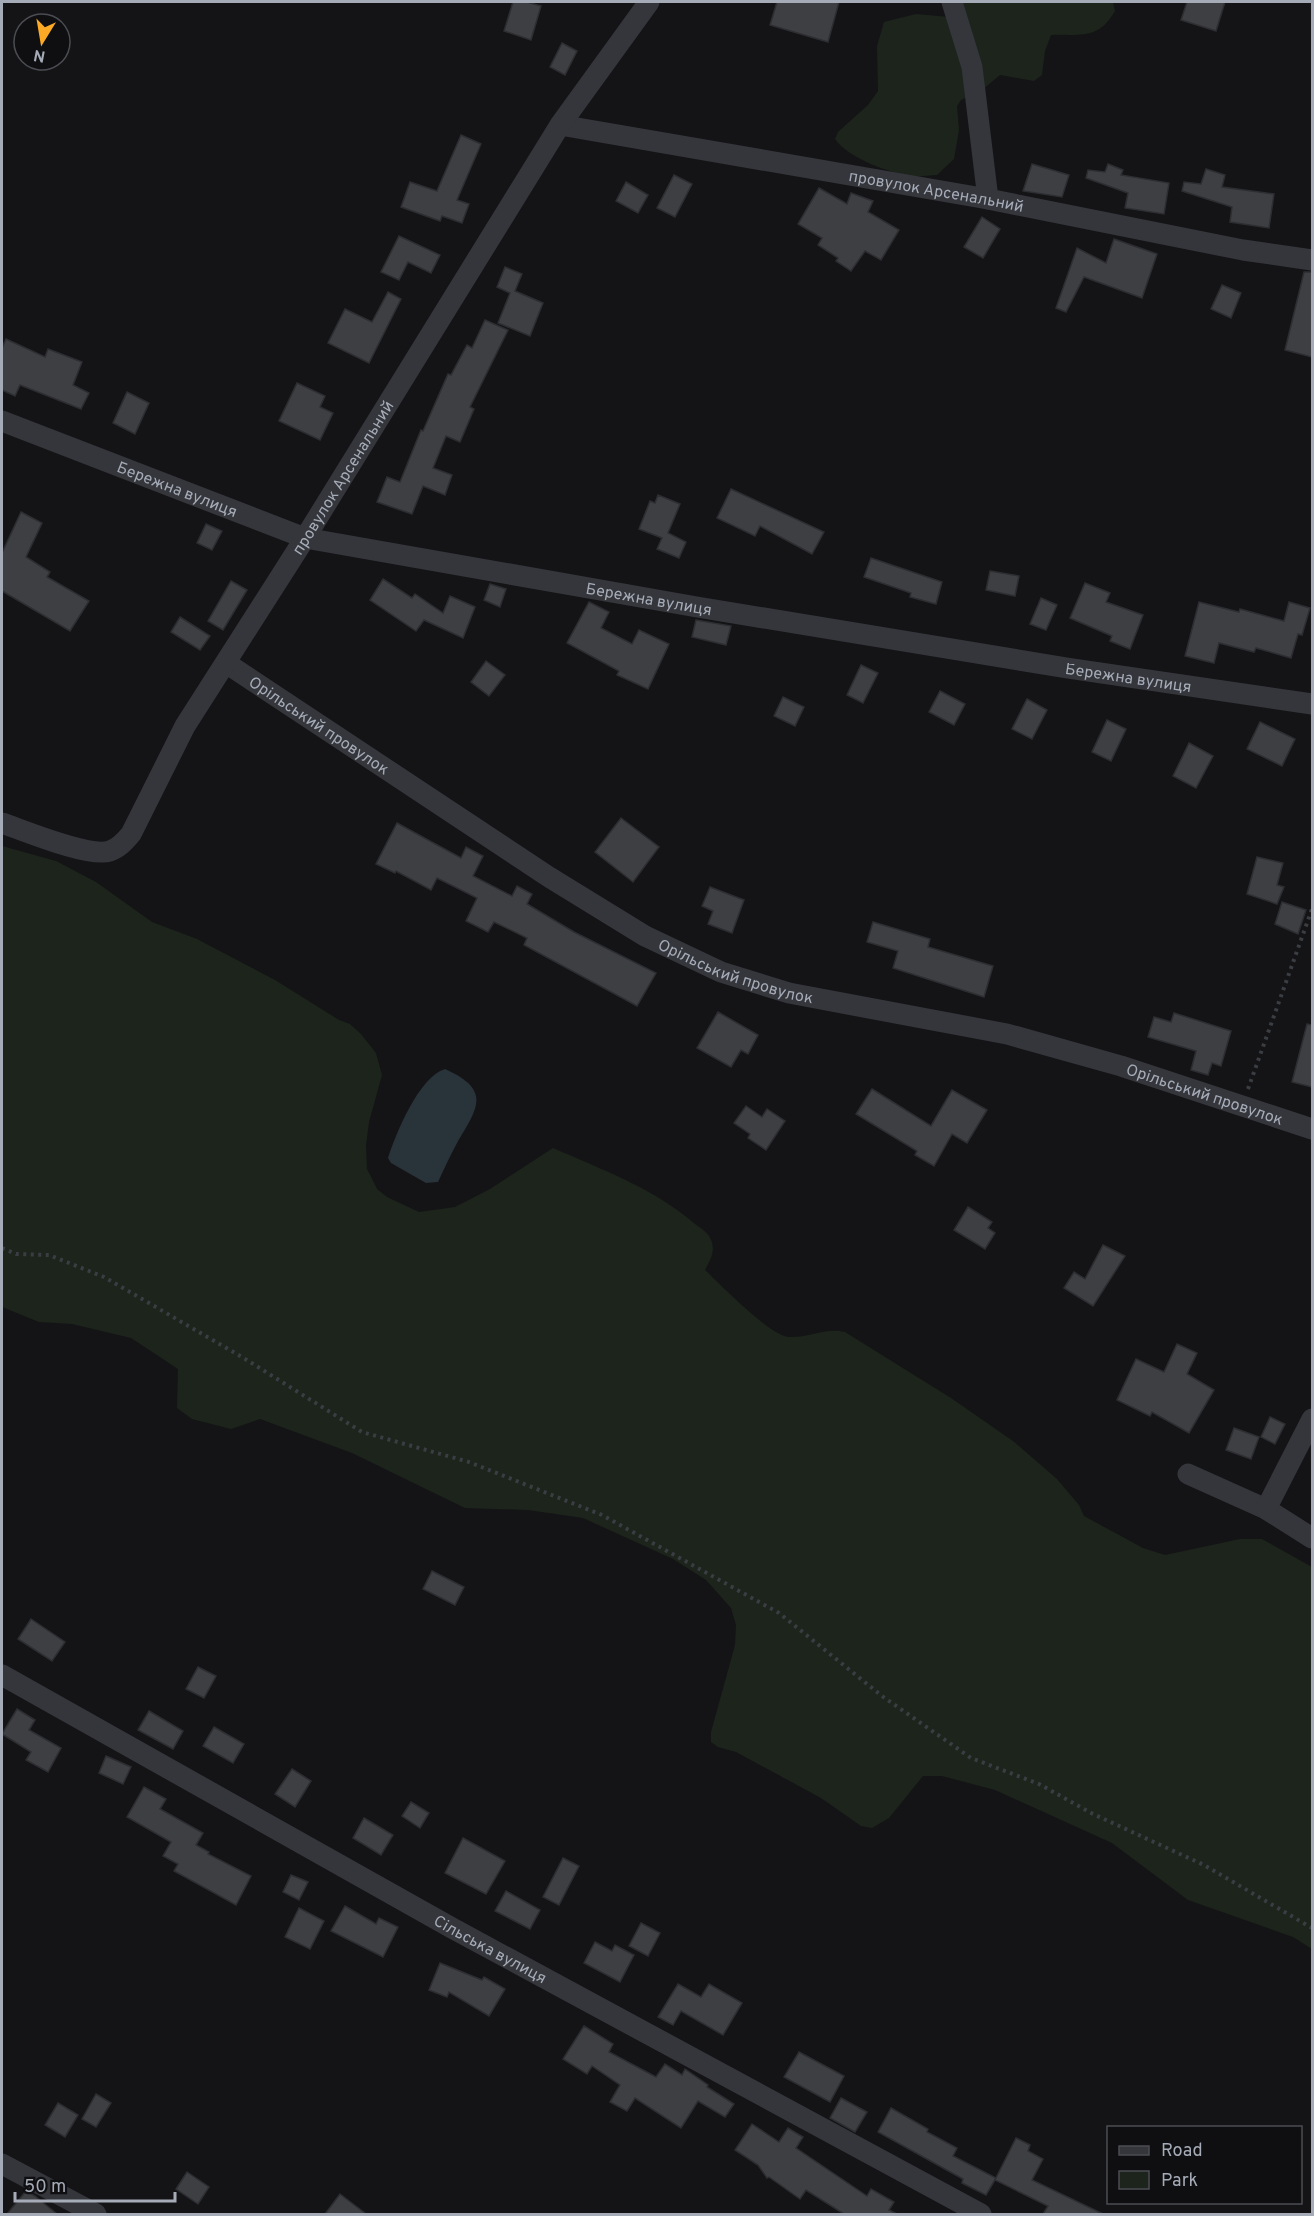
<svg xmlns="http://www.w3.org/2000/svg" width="1314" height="2216" font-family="Overpass,sans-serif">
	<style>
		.green { fill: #1c241c }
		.water { fill: #29333a }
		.building { fill: #3e3f43; stroke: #2d2e32; stroke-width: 1.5 }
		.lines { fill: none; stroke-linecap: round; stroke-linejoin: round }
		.path { stroke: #3a3d42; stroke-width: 4; stroke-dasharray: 3 4.5; stroke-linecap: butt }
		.minor { stroke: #34363b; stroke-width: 21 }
		.labels { text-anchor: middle; stroke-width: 4.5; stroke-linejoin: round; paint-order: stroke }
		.street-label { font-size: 16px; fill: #a5abb7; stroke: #0f0f11 }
	</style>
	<rect width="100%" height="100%" fill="#141416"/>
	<!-- green -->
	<g class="green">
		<path d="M 961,2 L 1113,2 L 1115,11 C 1098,40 1082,34 1051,35 L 1045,51 L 1042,75 L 1034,81 L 1000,75 L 982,90 L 961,100 L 957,106 L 959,130 L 954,159 L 937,175 C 929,175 921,177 913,176 C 891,174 848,158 835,139 L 838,132 L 868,105 L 878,91 L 877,46 L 884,22 L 916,14 L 949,17 Z"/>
		<path d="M 2,846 L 56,861 L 96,882 L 152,922 L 197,939 L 275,980 L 339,1020 L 350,1024 L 361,1034 L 376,1053 L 382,1075 L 369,1122 L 366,1146 L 367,1169 L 377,1189 L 387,1197 L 419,1212 L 455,1207 L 490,1189 L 553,1148 C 601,1169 655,1189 695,1224 C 699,1227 706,1231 709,1236 C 717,1249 711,1259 705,1270 C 721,1285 769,1335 789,1337 C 809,1338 826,1327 845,1332 L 951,1398 L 1013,1441 L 1057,1479 L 1079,1505 L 1084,1516 L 1143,1548 L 1165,1555 L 1240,1539 L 1262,1539 L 1312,1567 L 1312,1949 L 1293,1937 L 1188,1900 L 1112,1843 L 995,1790 L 942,1776 L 923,1776 L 889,1818 L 872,1828 L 861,1826 L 821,1798 L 736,1752 L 718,1747 L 711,1742 L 711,1732 L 735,1645 L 736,1625 L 731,1608 L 706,1580 L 673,1559 L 583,1518 L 528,1510 L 465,1508 L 352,1453 L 260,1419 L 231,1429 L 192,1419 L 177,1408 L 178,1369 L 131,1338 L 72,1324 L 39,1322 L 2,1307 Z"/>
	</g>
	<!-- water -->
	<path class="water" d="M 445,1069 C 492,1090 478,1108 457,1143 C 450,1156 444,1169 438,1182 L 426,1183 L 391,1163 L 388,1158 C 396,1133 419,1077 445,1069 Z"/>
	<!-- building -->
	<g class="building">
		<polygon points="513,2 527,2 541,6 531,40 504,31"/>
		<polygon points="777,2 839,2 828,42 770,25"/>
		<polygon points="1187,2 1225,2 1216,31 1181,20"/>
		<polygon points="562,43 577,51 565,75 550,67"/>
		<polygon points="461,135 481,144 457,200 469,204 462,223 442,216 440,221 401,207 410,182 437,191"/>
		<polygon points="1032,164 1069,175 1062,197 1023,191"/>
		<polygon points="1108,164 1123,170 1121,175 1169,183 1164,214 1125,208 1128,193 1086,178 1088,170 1105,172"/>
		<polygon points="1206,169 1225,175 1222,187 1274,194 1269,228 1230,222 1232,207 1182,191 1184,182 1201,184"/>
		<polygon points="674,175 692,184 675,217 657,208"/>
		<polygon points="626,182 648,195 638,213 616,201"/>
		<polygon points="819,188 847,204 851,193 873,201 868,212 899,230 881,260 865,251 851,271 836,261 838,258 818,245 822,238 798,224"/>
		<polygon points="982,217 1000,229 983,258 964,247"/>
		<polygon points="399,236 440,255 431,273 408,262 399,280 381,272"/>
		<polygon points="1114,239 1157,254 1142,298 1084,277 1066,312 1056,308 1077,248 1106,263"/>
		<polygon points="505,267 522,274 515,291 543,303 530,336 498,323 510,293 497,287"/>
		<polygon points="1304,272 1312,272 1312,357 1285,350"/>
		<polygon points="1222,285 1241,293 1231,318 1211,309"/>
		<polygon points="388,292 401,299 369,363 328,343 345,309 372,322"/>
		<polygon points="485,320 508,330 470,407 474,409 460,442 446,436 433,468 452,475 445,495 423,486 412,514 377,502 387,477 400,482 421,430 423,431 448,374 451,375 467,345 472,348"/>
		<polygon points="6,339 45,357 48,349 82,362 73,385 89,393 81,409 20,385 15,396 2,390 2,348"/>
		<polygon points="297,383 325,396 320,407 333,413 320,440 279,421"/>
		<polygon points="127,392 149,403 135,434 113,423"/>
		<polygon points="731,489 824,532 812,554 760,526 755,536 717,518"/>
		<polygon points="658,495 680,504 668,533 686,542 679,558 657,549 662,538 639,529 650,501 655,503"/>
		<polygon points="21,512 42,523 26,557 50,572 47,577 89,601 70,631 2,591 2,553"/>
		<polygon points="206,524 222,531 212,550 197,543"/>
		<polygon points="871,558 942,582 936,604 910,597 911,593 864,577"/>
		<polygon points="990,571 1019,576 1015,596 986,590"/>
		<polygon points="383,579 412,598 415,594 443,613 450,596 475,607 463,638 424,620 416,631 370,600"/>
		<polygon points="231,581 247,590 223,630 208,621"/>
		<polygon points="1085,583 1110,593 1106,602 1143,615 1130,649 1110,641 1112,636 1070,618"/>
		<polygon points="490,584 506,589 500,607 484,600"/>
		<polygon points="1041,598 1057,605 1046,630 1030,624"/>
		<polygon points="589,602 609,612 601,628 632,644 639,630 669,644 648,689 617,675 619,671 567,643"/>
		<polygon points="1199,602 1239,612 1240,609 1284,621 1289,602 1310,608 1302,635 1298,634 1291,658 1256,648 1254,652 1219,643 1214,663 1185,656"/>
		<polygon points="180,617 210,636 200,650 171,632"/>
		<polygon points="696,620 731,626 726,645 692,637"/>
		<polygon points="486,661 505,675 489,696 471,682"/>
		<polygon points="861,665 878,673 863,703 847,695"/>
		<polygon points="940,691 965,704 954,725 929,712"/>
		<polygon points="783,697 804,707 795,726 774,716"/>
		<polygon points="1027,699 1047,710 1032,739 1012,729"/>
		<polygon points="1107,720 1126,729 1111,761 1092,752"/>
		<polygon points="1260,722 1295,739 1282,766 1247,749"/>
		<polygon points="1189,743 1213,756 1196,788 1173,776"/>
		<polygon points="621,818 659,847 633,882 595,852"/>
		<polygon points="397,823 461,858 466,847 483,856 473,876 512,896 517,886 532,894 527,904 574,932 656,973 637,1006 524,945 527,938 494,922 488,932 466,921 477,898 437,878 431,890 396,871 395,873 376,864"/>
		<polygon points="1257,857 1283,863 1277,885 1284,887 1277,904 1247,894"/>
		<polygon points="710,887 744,900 732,933 708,924 713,911 702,906"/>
		<polygon points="1282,902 1306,910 1298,934 1275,924"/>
		<polygon points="873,922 930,939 928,947 993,966 984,997 893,968 898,951 867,942"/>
		<polygon points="718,1012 758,1035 748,1054 741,1050 731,1067 697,1048"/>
		<polygon points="1174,1013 1231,1031 1221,1066 1212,1063 1208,1075 1191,1070 1196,1051 1148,1037 1154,1017 1171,1022"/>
		<polygon points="1307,1024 1312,1025 1312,1087 1292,1082"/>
		<polygon points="872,1089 931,1126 952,1090 987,1110 967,1143 952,1134 934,1166 915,1155 917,1151 856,1114"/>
		<polygon points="746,1106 762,1117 767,1109 785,1121 766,1150 748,1138 750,1134 734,1123"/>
		<polygon points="968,1207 992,1222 988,1228 995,1233 985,1249 954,1230"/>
		<polygon points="1103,1245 1125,1256 1093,1306 1064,1288 1074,1272 1085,1279"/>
		<polygon points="1177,1344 1197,1353 1187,1374 1214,1390 1189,1433 1152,1412 1150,1416 1117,1400 1136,1359 1164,1372"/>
		<polygon points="1270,1417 1285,1424 1275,1444 1261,1437"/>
		<polygon points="1234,1428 1259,1437 1251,1459 1226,1450"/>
		<polygon points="432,1571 464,1587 455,1605 423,1589"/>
		<polygon points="31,1619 65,1642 52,1661 18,1639"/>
		<polygon points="198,1667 216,1676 204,1698 186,1689"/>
		<polygon points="17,1709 35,1720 29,1730 61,1748 48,1772 26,1760 31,1752 2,1734"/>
		<polygon points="149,1711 183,1731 173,1749 138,1730"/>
		<polygon points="214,1727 244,1744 233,1763 203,1746"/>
		<polygon points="106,1756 131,1767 123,1784 99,1773"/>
		<polygon points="292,1769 311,1781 295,1807 275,1794"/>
		<polygon points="144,1787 166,1799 160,1809 203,1833 196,1845 209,1852 208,1854 251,1876 236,1905 174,1871 178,1864 163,1856 171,1842 127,1817"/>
		<polygon points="411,1802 429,1813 420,1828 402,1816"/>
		<polygon points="364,1818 393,1835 381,1855 353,1838"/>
		<polygon points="463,1838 505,1861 486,1894 445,1873"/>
		<polygon points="563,1858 579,1866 559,1905 543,1897"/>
		<polygon points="291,1875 308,1882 299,1900 283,1892"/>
		<polygon points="506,1891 540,1910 530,1929 495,1911"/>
		<polygon points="345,1906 376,1924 379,1918 398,1927 383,1957 331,1931"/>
		<polygon points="299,1908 324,1921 310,1949 285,1937"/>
		<polygon points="641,1923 660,1933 648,1956 629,1946"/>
		<polygon points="595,1942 612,1951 615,1945 634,1955 620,1982 584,1963"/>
		<polygon points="440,1963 482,1980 484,1977 505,1989 489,2016 449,1992 447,1997 429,1990"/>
		<polygon points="678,1984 701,1997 709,1984 742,2003 723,2035 681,2011 673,2025 658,2017"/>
		<polygon points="584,2026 613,2044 609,2052 656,2077 665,2064 682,2075 685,2069 708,2085 707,2087 734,2104 725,2117 698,2101 681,2128 635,2098 627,2111 610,2102 620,2085 592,2066 587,2074 563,2059"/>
		<polygon points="799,2052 844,2076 830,2102 784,2077"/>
		<polygon points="96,2094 111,2103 96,2127 82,2119"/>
		<polygon points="841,2098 867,2112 855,2132 830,2118"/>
		<polygon points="58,2103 78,2115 65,2137 45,2125"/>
		<polygon points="891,2108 928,2129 927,2132 957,2148 953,2156 996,2178 986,2195 962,2183 963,2179 878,2132"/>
		<polygon points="752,2124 779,2142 788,2128 803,2137 796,2148 867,2196 871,2189 894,2202 889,2210 897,2214 844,2214 806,2190 800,2199 769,2177 767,2178 758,2165 735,2150"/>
		<polygon points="1016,2138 1030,2145 1028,2151 1043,2159 1032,2180 1103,2214 1043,2214 1048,2206 995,2180"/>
		<polygon points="187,2172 209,2187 198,2204 176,2189"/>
		<polygon points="26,2191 35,2196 57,2214 7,2214"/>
		<polygon points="340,2194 366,2214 325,2214"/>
	</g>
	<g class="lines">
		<!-- path -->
		<g class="path">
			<polyline points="1248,1089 1312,909"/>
			<polyline points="2,1248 16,1254 49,1255 104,1277 242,1357 362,1432 469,1462 602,1515 779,1613 882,1696 971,1758 1039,1784 1093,1814 1204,1865 1312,1928"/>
		</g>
		<!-- minor -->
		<g class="minor">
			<polyline points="952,2 972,67 988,199"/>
			<path id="s1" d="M 560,125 L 988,199 L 1243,250 L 1312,260"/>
			<path id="s2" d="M 2,421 L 305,538 L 697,607 L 1067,668 L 1312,704"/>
			<path id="s3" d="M 226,663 L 549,877 L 645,936 L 721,972 L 789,993 L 1007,1034 L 1121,1066 L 1312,1129"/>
			<path id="s4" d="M 2,823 C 25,831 89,858 110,851 C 119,848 125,841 131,834 L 185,726 L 305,538 L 560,125 L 649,2"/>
			<polyline points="1188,1474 1266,1509 1312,1538"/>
			<polyline points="1266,1509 1312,1419"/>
			<path id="s5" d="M 2,1675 L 452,1928 L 981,2214"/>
			<polyline points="2,2164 96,2214"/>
		</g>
	</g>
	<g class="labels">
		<!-- street labels -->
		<g class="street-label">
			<text dy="6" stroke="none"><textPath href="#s1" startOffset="382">провулок Арсенальний</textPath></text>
			<text dy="6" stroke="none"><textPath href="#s4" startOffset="555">провулок Арсенальний</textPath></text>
			<text dy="6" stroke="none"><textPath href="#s2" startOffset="188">Бережна вулиця</textPath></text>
			<text dy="6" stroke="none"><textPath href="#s2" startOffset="674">Бережна вулиця</textPath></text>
			<text dy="6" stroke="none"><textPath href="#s2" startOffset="1160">Бережна вулиця</textPath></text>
			<text dy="6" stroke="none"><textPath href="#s3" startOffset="112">Орільський провулок</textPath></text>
			<text dy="6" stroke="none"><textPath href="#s3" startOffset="598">Орільський провулок</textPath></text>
			<text dy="6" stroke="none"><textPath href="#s3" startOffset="1084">Орільський провулок</textPath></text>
			<text dy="6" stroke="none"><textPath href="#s5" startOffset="560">Сільська вулиця</textPath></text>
		</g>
	</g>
	<!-- border -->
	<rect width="1314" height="2216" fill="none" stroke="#a5abb7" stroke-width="6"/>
	<!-- legend -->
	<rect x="1107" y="2126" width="195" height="78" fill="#0f0f11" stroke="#4b4d53" stroke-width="1.5"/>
	<rect x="1119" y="2146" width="30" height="9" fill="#34363b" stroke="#4b4d53" stroke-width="1.5"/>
	<text x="1161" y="2156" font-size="18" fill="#a5abb7">Road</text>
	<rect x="1119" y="2171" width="30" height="18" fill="#1c241c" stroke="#4b4d53" stroke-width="1.5"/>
	<text x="1161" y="2186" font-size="18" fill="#a5abb7">Park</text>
	<!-- north arrow -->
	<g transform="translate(42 42) rotate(191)"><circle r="28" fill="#0f0f11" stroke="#4b4d53" stroke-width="1.5"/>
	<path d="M0-4.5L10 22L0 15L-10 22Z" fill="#fcaa26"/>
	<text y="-9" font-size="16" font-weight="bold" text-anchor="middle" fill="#a5abb7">N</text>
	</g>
	<!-- scale -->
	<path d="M15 2192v9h160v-9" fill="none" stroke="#a5abb7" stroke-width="3"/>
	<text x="24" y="2192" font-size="18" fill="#a5abb7" stroke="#0f0f11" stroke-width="4.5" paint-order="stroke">50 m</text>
</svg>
